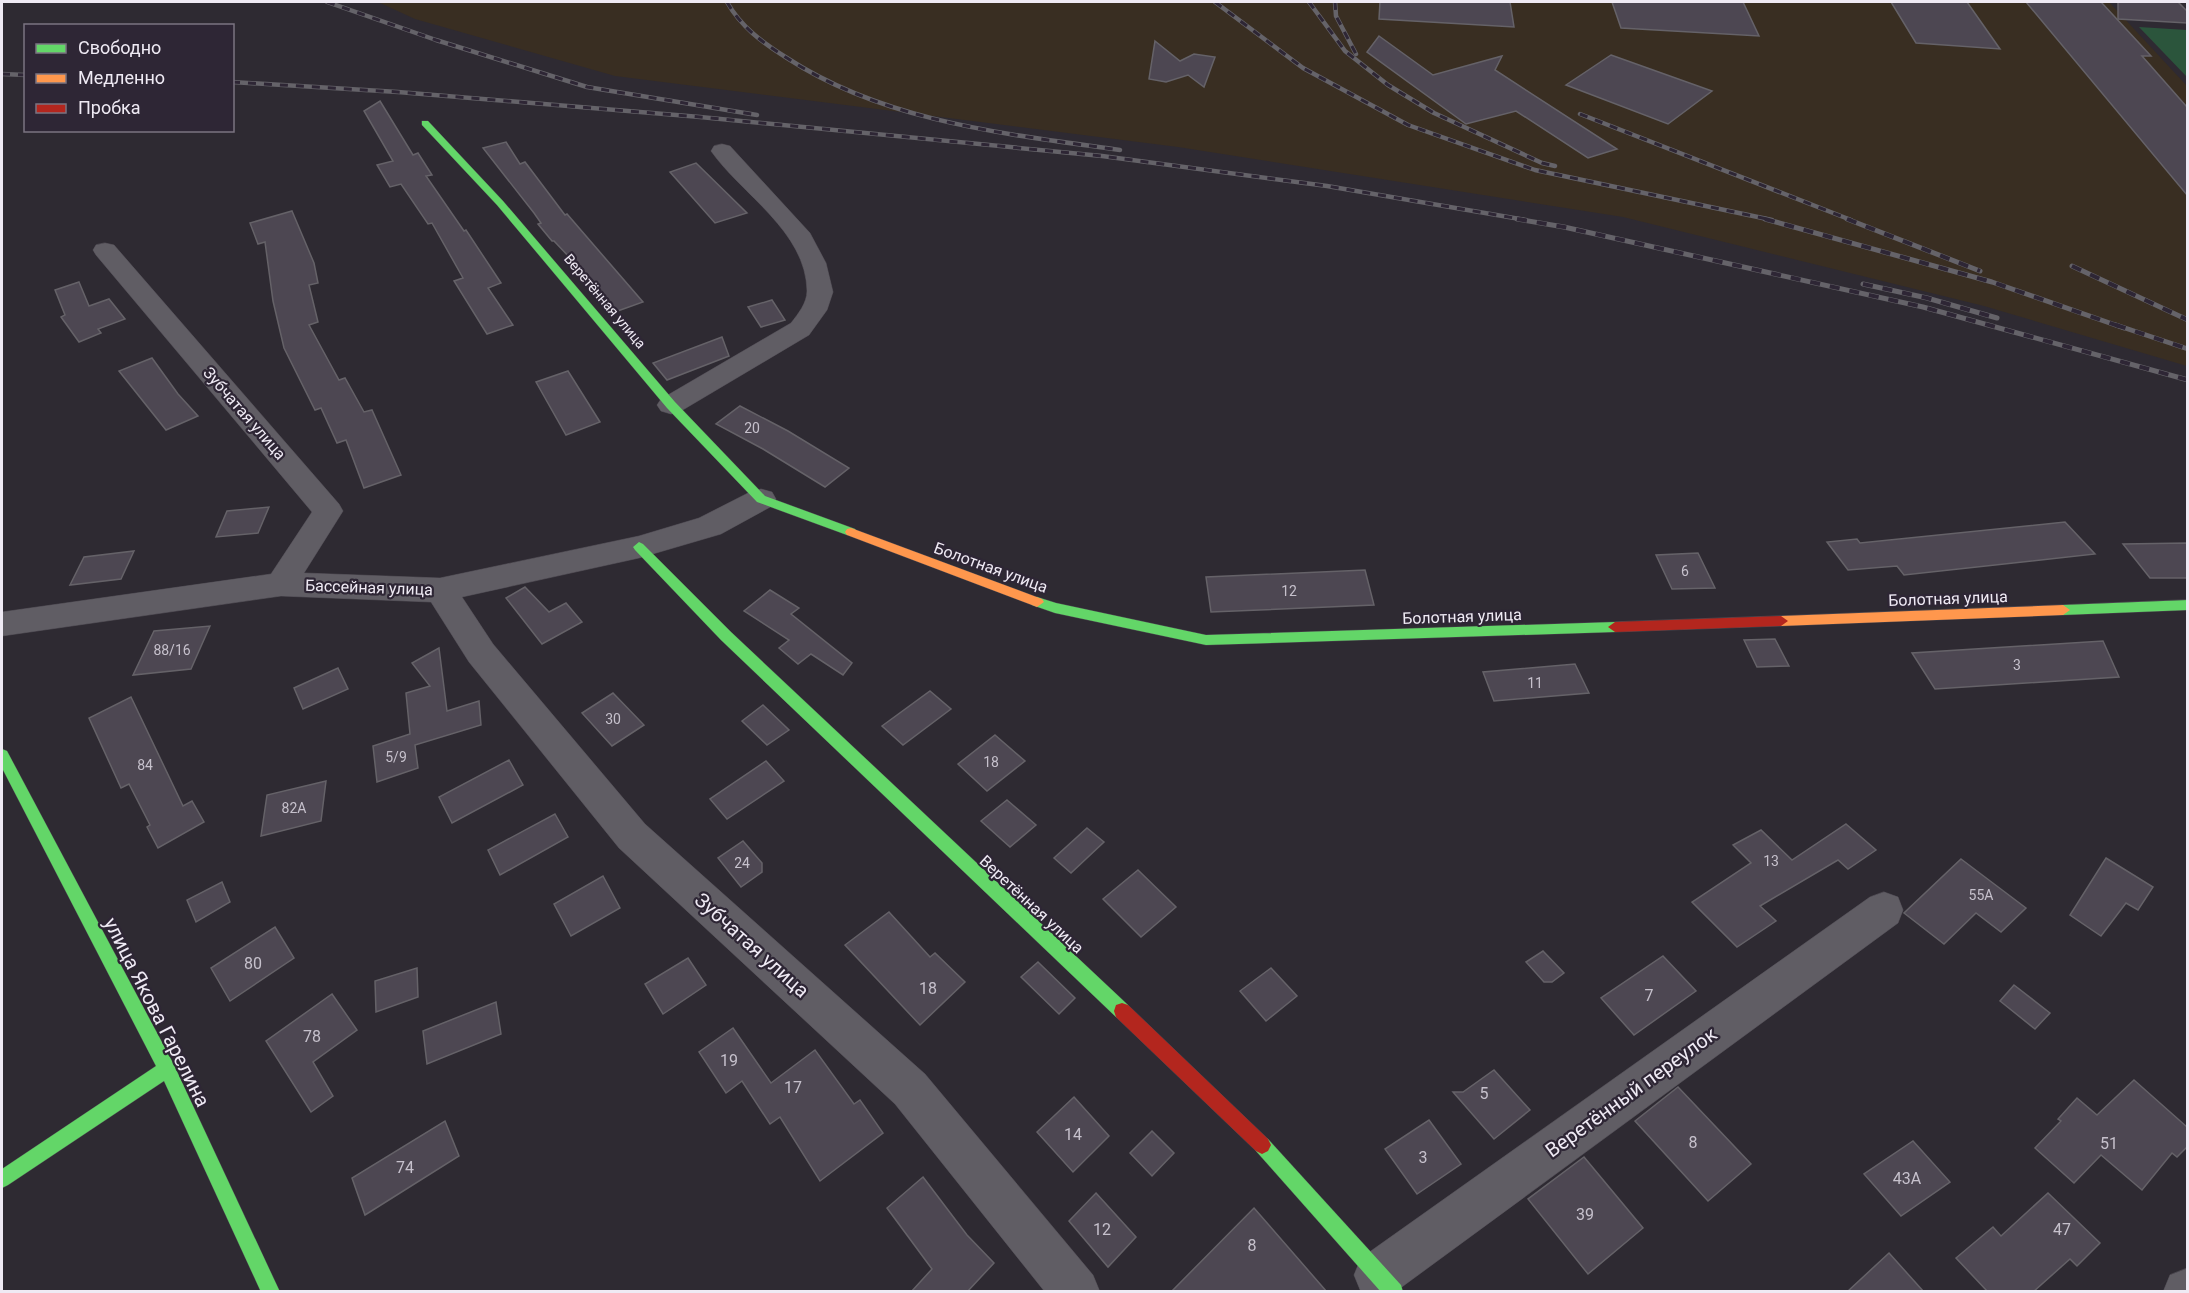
<svg xmlns="http://www.w3.org/2000/svg" width="2189" height="1293" font-family="Roboto,sans-serif">
	<style>
		.industrial { fill: #392e22 }
		.forest { fill: #2b553c }
		.building { fill: #4d4752; stroke: #656268; stroke-width: 1.5 }
		.lines { fill: none; stroke-linecap: round; stroke-linejoin: round }
		.street-casing { stroke: #4a464e; stroke-width: 1 }
		.fast-casing { stroke: #4a464e; stroke-width: 1 }
		.slow-casing { stroke: #4a464e; stroke-width: 1 }
		.jam-casing { stroke: #4a464e; stroke-width: 1 }
		.street { fill: #605d64; fill-rule: evenodd }
		.fast { fill: #63d668; fill-rule: evenodd }
		.slow { fill: #ff974d; fill-rule: evenodd }
		.jam { fill: #b3261e; fill-rule: evenodd }
		.rail-far1-casing { stroke: #656369; stroke-width: 4.5 }
		.rail-casing { stroke: #656369; stroke-width: 5 }
		.rail-far1 { stroke: #2e2635; stroke-width: 3; stroke-dasharray: 8; stroke-linecap: butt }
		.rail { stroke: #2e2635; stroke-width: 4; stroke-dasharray: 10; stroke-linecap: butt }
		.labels { text-anchor: middle; stroke-width: 4.5; stroke-linejoin: round; paint-order: stroke }
		.far-street-label { font-size: 14px; fill: #efeaf4; stroke: #2e2635 }
		.number-label { font-size: 14px; fill: #c6c1cc }
		.street-label { font-size: 16px; fill: #efeaf4; stroke: #2e2635 }
		.near-number-label { font-size: 16px; fill: #c6c1cc }
		.near-street-label { font-size: 20px; fill: #efeaf4; stroke: #2e2635 }
	</style>
	<rect width="100%" height="100%" fill="#2e2a32"/>
	<!-- industrial -->
	<polygon class="industrial" points="378,2 2109,2 2187,86 2187,366 1984,306 1623,217 1178,147 615,76 415,19"/>
	<!-- forest -->
	<polygon class="forest" points="2139,27 2187,30 2187,77"/>
	<!-- building -->
	<g class="building">
		<polygon points="1380,2 1510,2 1514,27 1379,19"/>
		<polygon points="1612,2 1743,2 1759,36 1621,28"/>
		<polygon points="1891,2 1967,2 2000,49 1916,43"/>
		<polygon points="2026,2 2101,2 2151,56 2142,56 2187,107 2187,195"/>
		<polygon points="2118,2 2178,2 2187,11 2187,23 2118,19"/>
		<polygon points="1379,36 1433,75 1502,56 1495,70 1617,149 1588,158 1516,111 1466,124 1367,52"/>
		<polygon points="1155,41 1180,61 1194,54 1215,57 1204,87 1188,75 1166,82 1149,79"/>
		<polygon points="1611,55 1712,91 1668,124 1566,85"/>
		<polygon points="380,101 413,155 418,153 432,175 426,176 464,231 466,230 501,283 488,288 513,325 487,334 454,281 463,278 432,223 428,224 401,184 390,187 377,165 393,161 364,111"/>
		<polygon points="506,142 520,164 525,162 565,215 567,214 643,302 612,313 588,277 554,241 552,241 538,224 541,223 534,213 483,148"/>
		<polygon points="696,163 747,213 715,223 670,172"/>
		<polygon points="292,211 314,263 318,283 309,285 318,322 309,325 339,380 345,378 364,412 372,410 401,475 364,488 346,440 337,443 321,408 315,410 284,348 273,301 265,242 258,244 250,223"/>
		<polygon points="79,282 89,306 109,299 125,319 98,329 101,333 79,342 61,317 65,315 55,290"/>
		<polygon points="772,300 785,320 761,327 748,307"/>
		<polygon points="722,337 729,356 667,380 653,363"/>
		<polygon points="152,358 178,394 198,416 166,430 119,371"/>
		<polygon points="568,371 600,422 566,435 536,382"/>
		<polygon points="740,406 788,431 849,468 825,487 763,449 716,424"/>
		<polygon points="269,507 258,533 216,537 227,511"/>
		<polygon points="2065,522 2095,554 1904,575 1897,566 1848,570 1827,542 1857,539 1860,543"/>
		<polygon points="2187,543 2187,578 2150,578 2123,544"/>
		<polygon points="134,551 121,579 70,585 84,557"/>
		<polygon points="1698,553 1715,588 1672,589 1656,555"/>
		<polygon points="1365,570 1374,605 1211,612 1206,577"/>
		<polygon points="525,587 549,612 566,603 582,622 542,644 506,598"/>
		<polygon points="770,590 799,608 791,614 852,663 843,675 811,654 798,664 779,648 789,640 744,611"/>
		<polygon points="210,626 191,669 133,675 154,631"/>
		<polygon points="1775,639 1789,666 1757,667 1744,640"/>
		<polygon points="2103,641 2119,677 1935,689 1912,653"/>
		<polygon points="439,648 447,711 479,701 481,725 415,745 418,768 377,782 373,746 410,734 406,693 430,686 412,663"/>
		<polygon points="1575,664 1589,693 1494,701 1483,672"/>
		<polygon points="338,668 348,689 303,709 294,688"/>
		<polygon points="930,691 951,709 903,745 882,726"/>
		<polygon points="613,693 644,725 612,746 582,713"/>
		<polygon points="131,697 183,806 192,801 204,822 158,848 147,827 150,825 129,784 121,788 89,718"/>
		<polygon points="763,705 789,730 767,745 742,721"/>
		<polygon points="995,735 1025,761 987,791 958,764"/>
		<polygon points="509,760 523,785 452,823 439,797"/>
		<polygon points="766,761 784,781 727,819 710,799"/>
		<polygon points="326,781 321,821 261,836 267,795"/>
		<polygon points="1007,800 1036,825 1010,847 981,821"/>
		<polygon points="555,814 568,837 500,875 488,850"/>
		<polygon points="1846,824 1876,850 1848,869 1838,860 1760,906 1776,921 1737,947 1692,902 1751,863 1733,845 1761,830 1792,860"/>
		<polygon points="1087,828 1104,842 1071,873 1054,858"/>
		<polygon points="743,841 762,863 762,872 741,887 718,858"/>
		<polygon points="2106,858 2153,887 2138,910 2126,903 2101,936 2070,915"/>
		<polygon points="1961,859 2026,908 2001,932 1976,913 1944,944 1904,913"/>
		<polygon points="1138,870 1176,907 1141,937 1103,899"/>
		<polygon points="603,876 620,908 571,936 554,904"/>
		<polygon points="222,882 230,902 196,922 187,900"/>
		<polygon points="889,912 930,957 935,953 965,982 920,1025 845,945"/>
		<polygon points="275,927 294,958 230,1001 211,968"/>
		<polygon points="1543,951 1564,973 1552,982 1544,982 1526,962"/>
		<polygon points="1663,956 1696,991 1634,1035 1601,998"/>
		<polygon points="688,958 706,985 663,1014 645,984"/>
		<polygon points="1038,962 1075,998 1059,1014 1021,977"/>
		<polygon points="417,968 418,997 376,1012 375,981"/>
		<polygon points="1271,968 1297,996 1266,1021 1240,991"/>
		<polygon points="2014,985 2050,1013 2035,1029 2000,1001"/>
		<polygon points="332,994 357,1030 313,1062 333,1096 311,1112 266,1041"/>
		<polygon points="496,1002 501,1034 427,1064 423,1031"/>
		<polygon points="733,1028 771,1083 815,1050 854,1104 860,1100 883,1133 820,1181 780,1117 770,1124 742,1081 726,1093 699,1052"/>
		<polygon points="1494,1070 1530,1110 1494,1139 1453,1092 1463,1092"/>
		<polygon points="2134,1080 2187,1127 2187,1147 2177,1157 2172,1153 2142,1190 2101,1155 2074,1183 2035,1148 2061,1121 2058,1119 2077,1098 2097,1115"/>
		<polygon points="1678,1087 1751,1164 1708,1201 1635,1121"/>
		<polygon points="1074,1097 1109,1136 1073,1172 1037,1132"/>
		<polygon points="1429,1120 1461,1164 1417,1194 1385,1149"/>
		<polygon points="445,1121 459,1156 365,1215 352,1178"/>
		<polygon points="1152,1131 1174,1153 1152,1176 1130,1153"/>
		<polygon points="1913,1141 1950,1182 1901,1216 1864,1174"/>
		<polygon points="1584,1157 1643,1228 1588,1274 1528,1199"/>
		<polygon points="923,1177 967,1235 994,1263 967,1292 911,1292 932,1269 887,1208"/>
		<polygon points="1096,1193 1136,1237 1108,1267 1069,1221"/>
		<polygon points="2048,1193 2100,1243 2077,1266 2070,1259 2033,1292 1988,1292 1956,1258 1993,1227 2001,1236"/>
		<polygon points="1254,1208 1327,1292 1171,1292"/>
		<polygon points="1889,1253 1924,1292 1847,1292"/>
	</g>
	<g class="lines">
		<!-- street casing -->
		<g class="street-casing">
			<g id="street">
				<path d="M 722,144 L 730,146 L 810,233 L 826,263 L 833,292 L 827,310 L 809,335 L 681,411 L 671,414 L 661,411 L 657,405 L 661,399 L 791,323 C 798,314 807,303 807,291 C 806,231 742,195 711,151 L 714,146 Z"/>
				<polygon points="105,243 114,245 339,504 343,511 304,573 440,578 639,536 699,518 750,492 761,489 772,492 776,499 772,506 721,534 639,558 462,597 493,644 645,824 925,1074 1093,1275 1100,1292 1045,1292 895,1104 619,848 469,662 431,602 281,596 2,636 2,612 271,574 312,512 96,255 93,250 96,245"/>
				<polygon points="1884,892 1898,897 1903,910 1898,923 1395,1292 1361,1292 1354,1275 1361,1258 1870,897"/>
				<polygon points="2188,1268 2188,1292 2163,1292 2170,1275"/>
			</g>
		</g>
		<!-- fast casing -->
		<g class="fast-casing">
			<g id="fast">
				<polygon points="422,121 428,121 503,201 675,402 765,496 855,529 857,532 855,535 847,535 757,502 667,408 497,205 422,125"/>
				<polygon points="639,542 643,544 731,632 1128,1005 1130,1011 1128,1017 1122,1019 1116,1017 721,640 635,550 633,547"/>
				<polygon points="1037,597 1056,603 1206,635 1615,622 1622,627 1615,632 1206,645 1055,613 1032,605 1030,602 1032,599"/>
				<polygon points="2188,600 2188,610 2063,615 2056,610 2063,605"/>
				<polygon points="2,749 7,751 173,1063 280,1292 261,1292 164,1081 8,1185 2,1188 2,1169 156,1066 2,768"/>
				<polygon points="1262,1136 1268,1139 1401,1285 1403,1292 1381,1292 1256,1151 1253,1145 1256,1139"/>
			</g>
		</g>
		<!-- slow casing -->
		<g class="slow-casing">
			<g id="slow">
				<polygon points="851,528 1042,599 1044,602 1037,607 1032,605 847,535 845,532 847,529"/>
				<polygon points="2063,605 2070,610 2063,615 1781,626 1774,621 1781,616"/>
			</g>
		</g>
		<!-- jam casing -->
		<g class="jam-casing">
			<g id="jam">
				<polygon points="1781,616 1788,621 1781,626 1615,632 1608,627 1615,622"/>
				<polygon points="1122,1003 1128,1005 1268,1139 1271,1145 1268,1151 1262,1154 1256,1151 1116,1017 1114,1011 1116,1005"/>
			</g>
		</g>
		<!-- street -->
		<use href="#street" class="street"/>
		<!-- fast -->
		<use href="#fast" class="fast"/>
		<!-- slow -->
		<use href="#slow" class="slow"/>
		<!-- jam -->
		<use href="#jam" class="jam"/>
		<!-- rail-far1 casing -->
		<g class="rail-far1-casing">
			<g id="rail-far1">
				<polyline points="327,2 436,40 587,87 757,115"/>
				<path d="M 727,2 C 741,27 763,43 787,58 C 885,122 1006,134 1120,150"/>
				<polyline points="1215,2 1303,68 1408,125 1535,170 1772,220"/>
				<polyline points="1309,2 1345,51 1388,85 1434,113 1542,163 1555,166"/>
				<polyline points="1335,2 1336,16 1356,54"/>
				<polyline points="2,74 26,75"/>
				<polyline points="232,82 398,92 700,117 1102,156 1327,186 1526,220"/>
				<polyline points="1580,114 1851,220"/>
			</g>
		</g>
		<!-- rail casing -->
		<g class="rail-casing">
			<g id="rail">
				<polyline points="1517,219 1564,227 1923,307 2188,380"/>
				<polyline points="1765,219 1992,282 2124,328"/>
				<polyline points="1847,219 1980,271"/>
				<polyline points="2072,266 2188,320"/>
				<polyline points="1863,284 1927,298 1997,318"/>
				<polyline points="2116,325 2188,349"/>
			</g>
		</g>
		<!-- rail-far1 -->
		<use href="#rail-far1" class="rail-far1"/>
		<!-- rail -->
		<use href="#rail" class="rail"/>
	</g>
	<g class="labels">
		<!-- far-street labels -->
		<g class="far-street-label">
			<text transform="translate(605 301) rotate(50)" y="5">Веретённая улица</text>
		</g>
		<!-- number labels -->
		<g class="number-label">
			<text x="752" y="433">20</text>
			<text x="1685" y="576">6</text>
			<text x="1289" y="596">12</text>
			<text x="172" y="655">88/16</text>
			<text x="2017" y="670">3</text>
			<text x="1535" y="688">11</text>
			<text x="613" y="724">30</text>
			<text x="396" y="762">5/9</text>
			<text x="991" y="767">18</text>
			<text x="145" y="770">84</text>
			<text x="294" y="813">82А</text>
			<text x="1771" y="866">13</text>
			<text x="742" y="868">24</text>
			<text x="1981" y="900">55А</text>
		</g>
		<!-- street labels -->
		<g class="street-label">
			<text transform="translate(245 413) rotate(49)" y="6">Зубчатая улица</text>
			<text transform="translate(991 567) rotate(20)" y="6">Болотная улица</text>
			<text transform="translate(369 587) rotate(2)" y="6">Бассейная улица</text>
			<text transform="translate(1948 598) rotate(-2)" y="6">Болотная улица</text>
			<text transform="translate(1462 616) rotate(-2)" y="6">Болотная улица</text>
			<text transform="translate(1032 904) rotate(43)" y="6">Веретённая улица</text>
		</g>
		<!-- near-number labels -->
		<g class="near-number-label">
			<text x="253" y="969">80</text>
			<text x="928" y="994">18</text>
			<text x="1649" y="1001">7</text>
			<text x="312" y="1042">78</text>
			<text x="729" y="1066">19</text>
			<text x="793" y="1093">17</text>
			<text x="1484" y="1099">5</text>
			<text x="1073" y="1140">14</text>
			<text x="1693" y="1148">8</text>
			<text x="2109" y="1149">51</text>
			<text x="1423" y="1163">3</text>
			<text x="405" y="1173">74</text>
			<text x="1907" y="1184">43А</text>
			<text x="1585" y="1220">39</text>
			<text x="1102" y="1235">12</text>
			<text x="2062" y="1235">47</text>
			<text x="1252" y="1251">8</text>
		</g>
		<!-- near-street labels -->
		<g class="near-street-label">
			<text transform="translate(752 945) rotate(42)" y="7">Зубчатая улица</text>
			<text transform="translate(157 1012) rotate(63)" y="7">улица Якова Гарелина</text>
			<text transform="translate(1631 1092) rotate(-36)" y="7">Веретённый переулок</text>
		</g>
	</g>
	<!-- border -->
	<rect width="2189" height="1293" fill="none" stroke="#efeaf4" stroke-width="6"/>
	<!-- legend -->
	<rect x="24" y="24" width="210" height="108" fill="#2e2635" stroke="#7b7481" stroke-width="1.5"/>
	<rect x="36" y="44" width="30" height="9" fill="#63d668" stroke="#7b7481" stroke-width="1.5"/>
	<text x="78" y="54" font-size="18" fill="#efeaf4">Свободно</text>
	<rect x="36" y="74" width="30" height="9" fill="#ff974d" stroke="#7b7481" stroke-width="1.5"/>
	<text x="78" y="84" font-size="18" fill="#efeaf4">Медленно</text>
	<rect x="36" y="104" width="30" height="9" fill="#b3261e" stroke="#7b7481" stroke-width="1.5"/>
	<text x="78" y="114" font-size="18" fill="#efeaf4">Пробка</text>
</svg>
